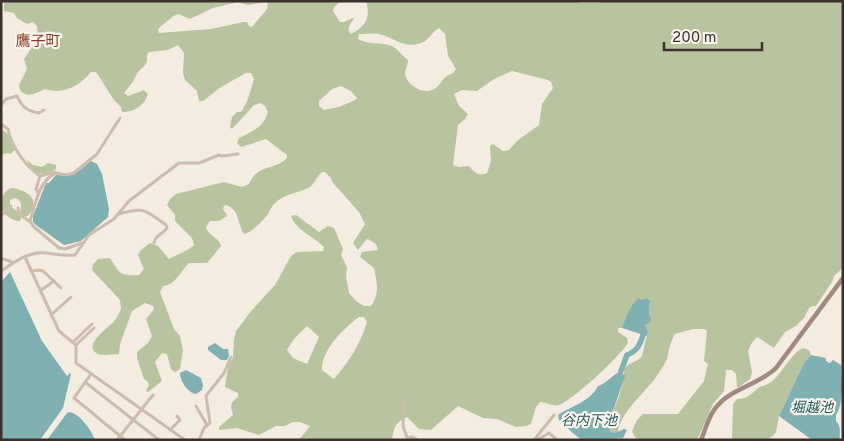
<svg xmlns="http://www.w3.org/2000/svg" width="844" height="441" font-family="Overpass,'Noto Sans JP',sans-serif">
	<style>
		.green { fill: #b8c4a0; fill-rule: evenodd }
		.water { fill: #7fb0b2 }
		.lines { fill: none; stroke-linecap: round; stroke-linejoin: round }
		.river { stroke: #7fb0b2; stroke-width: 5.5 }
		.street { stroke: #cdbbac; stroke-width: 3 }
		.secondary { stroke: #a18a7d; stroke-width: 4.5 }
		.labels { text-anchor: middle; stroke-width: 4.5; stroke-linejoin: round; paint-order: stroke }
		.water-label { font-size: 14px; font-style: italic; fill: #1f5a5e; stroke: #fbf5ee }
		.quarter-label { font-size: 15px; fill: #8c3b22; stroke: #fbf5ee }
	</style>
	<rect width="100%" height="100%" fill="#f4ebe1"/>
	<!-- green -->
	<g class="green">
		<path d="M 4,1 L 341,1 L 334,7 L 333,11 L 340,22 L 344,22 L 353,18 L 354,19 C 350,24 348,26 349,32 L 351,34 C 366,26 371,18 366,1 L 579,1 L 582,3 L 599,3 L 599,1 L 843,1 L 843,268 L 834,276 L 832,282 L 816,306 L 813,306 L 809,308 L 804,318 L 796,326 L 785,332 L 774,348 L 757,337 L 751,344 L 748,351 L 752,372 L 750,379 L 739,387 L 737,387 L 736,374 L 732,370 L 726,370 L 724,391 L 713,404 L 697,440 L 640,440 L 635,437 L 632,431 L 637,420 L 643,414 L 678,414 L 704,381 L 708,364 L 704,361 L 707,331 L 704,329 L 693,329 L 675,334 C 670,343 669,350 667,359 C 665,364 661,369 659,373 C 648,390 619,413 618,432 L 615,433 L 610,431 C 608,428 607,423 607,419 C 608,416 612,412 614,409 C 619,397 625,381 624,369 C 629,362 638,362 642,356 L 648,331 L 645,325 L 649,316 L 650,301 L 631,307 L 627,319 L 622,328 L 618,328 L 618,332 L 627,338 L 628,343 C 619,357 573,400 559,405 C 552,407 547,402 540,402 L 536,407 L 531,424 L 526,426 L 516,427 L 497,419 L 483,418 L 458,406 L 431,430 L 419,429 L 407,417 C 395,422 394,428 392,440 L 299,440 L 310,426 L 300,422 L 293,422 L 285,426 L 276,426 L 259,435 L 237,428 L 219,430 L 219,427 L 233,415 C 230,406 230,403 238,397 L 238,393 L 225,387 L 228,367 L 233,357 L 234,339 L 236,331 L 252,310 L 275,285 L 291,256 L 297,252 L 323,251 L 324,247 C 314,237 295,229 291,216 L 296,215 L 319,232 L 328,226 L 334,228 L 343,249 L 341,255 L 347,267 L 346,277 L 349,293 L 356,301 L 364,306 L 371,306 C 380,293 377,283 374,268 L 360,257 L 362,252 L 378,250 L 376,244 L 368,239 L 366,240 L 358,250 L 353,243 L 365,224 L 359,212 L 334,184 L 330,177 L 325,172 L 322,172 C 316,177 316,182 310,187 C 298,194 284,193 274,204 C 271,207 270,211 268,214 C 263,221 251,233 244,234 C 237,224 240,208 225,205 L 223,208 L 224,211 L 226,213 L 227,216 L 219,221 L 210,221 L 206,227 C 208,236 219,237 221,246 L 207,263 L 189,263 C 181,270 176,285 163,286 L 160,292 L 174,329 L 180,336 L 183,350 L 180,369 L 175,372 L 171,369 L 167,354 L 162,353 L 155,362 L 162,381 L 148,392 L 146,391 L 149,385 L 148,382 L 144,379 L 137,358 L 137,352 L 148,343 L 152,336 L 146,319 L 154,309 L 153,306 L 145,303 L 132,311 L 120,344 L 119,354 C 113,354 103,356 98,354 C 81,347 108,327 113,323 C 116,319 119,314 121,309 L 120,300 L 92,270 L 93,264 L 98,259 L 110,258 C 120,273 118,276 139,275 L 144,269 L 138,255 L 141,250 L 150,243 L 158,246 L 169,259 C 176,255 190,250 194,245 L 192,238 L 175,221 L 175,215 L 167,205 L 170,199 L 176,194 L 224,182 L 242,187 L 249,184 C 258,163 275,171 287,158 L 287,155 L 266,139 L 241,147 L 237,143 L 239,138 C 253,131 263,128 268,112 L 265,106 L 261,103 L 254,105 L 232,129 L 230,127 L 232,117 L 237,112 L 241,112 C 247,105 251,89 254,79 L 251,73 L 246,73 L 221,87 L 203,101 L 199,101 L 197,91 L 185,80 L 183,73 L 184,53 L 178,45 L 168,50 L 149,52 L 147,55 L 147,62 L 145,65 L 138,72 L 132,83 L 124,93 L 128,96 L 144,90 L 148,94 C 144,106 134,112 122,112 L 121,107 L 114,100 L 96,72 L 91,72 C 80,86 63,95 45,89 C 35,93 28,99 20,90 L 19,85 L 27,69 L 24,59 C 31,48 39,40 37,26 L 33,22 L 27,24 L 17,18 L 14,13 L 4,11 ZM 238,2 L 248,5 L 266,2 L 268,4 L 267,9 L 252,27 L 249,26 L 247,22 L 243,22 L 211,29 L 159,33 L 158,29 L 172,17 L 178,14 L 190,19 L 213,8 ZM 439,28 L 445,34 L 448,56 L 456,69 C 453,74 451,74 447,76 C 441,80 439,88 432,90 C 421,94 405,84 405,72 C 406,68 408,64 408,60 C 402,56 397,47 389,45 C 378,42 369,45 358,39 L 359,34 C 365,34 373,33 379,34 C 394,38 405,49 421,43 C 430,40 431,32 439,28 ZM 512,71 L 548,80 L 551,82 L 553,88 L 542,104 L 539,125 L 518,140 L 509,150 L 503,151 L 493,144 L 490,146 L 491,161 L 487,173 C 479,177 474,172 469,166 L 459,167 L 453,165 L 458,125 L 465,119 L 468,114 L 459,106 L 454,94 L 462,90 L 477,91 L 494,79 ZM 341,86 L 351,91 L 357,98 L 355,100 L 339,107 L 324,110 L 319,106 L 319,101 L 332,89 ZM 359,317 L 364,317 L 367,322 C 361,343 348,363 334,379 L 322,370 C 322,349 343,329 359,317 ZM 307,326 L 319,337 L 307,364 L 293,358 L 287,350 L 294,339 Z"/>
		<polygon points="1,129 7,133 15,149 11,154 7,153 1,155"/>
		<path d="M 27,160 L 33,165 L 42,167 L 48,163 L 56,165 L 56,169 C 42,178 32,174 27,160 Z"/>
		<path d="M 11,188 C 21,189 37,195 33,207 C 31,212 30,214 26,217 L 21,214 C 20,207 24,201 15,198 L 10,200 L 10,206 L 17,211 L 21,218 L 20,221 C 12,221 6,216 1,209 C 1,199 1,193 11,188 Z"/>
		<path d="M 803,348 L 809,350 L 811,355 L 804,363 L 779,416 L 776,432 L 773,436 L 766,440 L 732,440 L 733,404 L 737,399 C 747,399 750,395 757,389 C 761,385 767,386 771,382 C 783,373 790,354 803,348 Z"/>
	</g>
	<!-- water -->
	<g class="water">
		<path d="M 91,161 L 97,164 L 102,174 L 109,209 L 108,217 L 81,241 L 64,245 L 36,225 L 33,222 L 33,216 L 46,183 L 49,183 L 56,175 C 74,177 77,173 91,161 Z"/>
		<polygon points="10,272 42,341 67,376 70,373 71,374 63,408 40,440 1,439 1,282"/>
		<path d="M 639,298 L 641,300 L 647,298 L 650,301 L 649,315 L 651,320 L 649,323 L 645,325 L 648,331 L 647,336 L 622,328 C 626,318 630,304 639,298 Z"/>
		<polygon points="215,343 223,349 228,349 229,356 227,360 221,360 208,350 208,347"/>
		<path d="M 811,355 L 826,358 L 826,361 L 830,363 L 833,360 L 841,365 C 842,380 844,403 836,415 L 836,421 C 842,427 839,432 840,440 L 812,440 L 779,416 L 804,363 Z"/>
		<path d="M 186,370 L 201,378 L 203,385 L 202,390 L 196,394 C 188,393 180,381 180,373 Z"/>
		<path d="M 621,371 L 625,376 L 614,408 L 607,419 L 610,431 L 615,433 L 624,429 L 627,430 L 623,438 L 582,440 L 574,434 L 559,420 L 558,415 C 571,406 590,402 598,386 C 607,383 612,375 621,371 Z"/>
		<path d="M 70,412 C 81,415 91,430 95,440 L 47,440 L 67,413 Z"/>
	</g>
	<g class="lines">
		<!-- river -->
		<path class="river" d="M 621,371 L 627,355 C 637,351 640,345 643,335"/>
		<!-- street -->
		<g class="street">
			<path d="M 1,105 L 6,99 L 17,96 C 22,107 27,111 39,113 L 44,110"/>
			<path d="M 1,124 L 8,129 C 11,146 26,167 40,176 L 55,172"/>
			<polyline points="39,194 36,189 40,176"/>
			<polyline points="18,208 20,215 29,221"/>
			<path d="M 119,214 C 145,206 146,211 166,225 L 167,228 C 163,234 155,235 154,243"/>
			<polyline points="1,216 11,206"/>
			<path d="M 82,243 L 65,249 L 59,248 L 33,226 L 30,221 C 35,205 39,180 56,173 L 67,175 L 74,173 L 97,154 L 120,118"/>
			<polyline points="25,257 59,331 76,345 76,363 185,440"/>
			<polyline points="1,258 12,262"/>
			<path d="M 1,271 C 15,262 28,251 46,253 C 56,254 64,256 75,255 L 89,235 L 114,219 L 129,201 L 179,163 L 199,163 L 219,155 L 222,156 L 238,154"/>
			<polyline points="31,271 39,270 43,271 61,288"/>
			<polyline points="40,291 54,281"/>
			<polyline points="51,315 71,297"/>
			<polyline points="73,342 92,324"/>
			<polyline points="76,345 94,328"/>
			<polyline points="91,374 74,398 125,440"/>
			<polyline points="85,382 159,440"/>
			<polyline points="404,398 403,426 408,440"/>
			<polyline points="196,406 207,425"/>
			<polyline points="170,430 180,420 177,416"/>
			<polyline points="408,438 412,437 418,440"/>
			<polyline points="117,440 153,395"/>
			<polyline points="199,440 204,428 210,423 206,396 224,373 231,357"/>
			<polyline points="534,440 554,415"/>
			<polyline points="537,440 549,433 557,440"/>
		</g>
		<!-- secondary -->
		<path class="secondary" d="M 701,440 C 706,428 709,414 718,405 C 733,388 760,384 776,368 L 843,278"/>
	</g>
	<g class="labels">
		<!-- water labels -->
		<g class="water-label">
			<text x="812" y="412">堀越池</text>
			<text x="589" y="425">谷内下池</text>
		</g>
		<!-- quarter labels -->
		<g class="quarter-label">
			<text x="38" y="46">鷹子町</text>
		</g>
	</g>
	<!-- border -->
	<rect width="844" height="441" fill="none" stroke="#3b302b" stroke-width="5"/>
	<!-- scale -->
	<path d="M664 42v8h98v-8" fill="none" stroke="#3b302b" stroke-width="2.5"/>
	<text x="672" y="42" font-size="15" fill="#3b302b" stroke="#fbf5ee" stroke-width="4" paint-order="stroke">200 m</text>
</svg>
